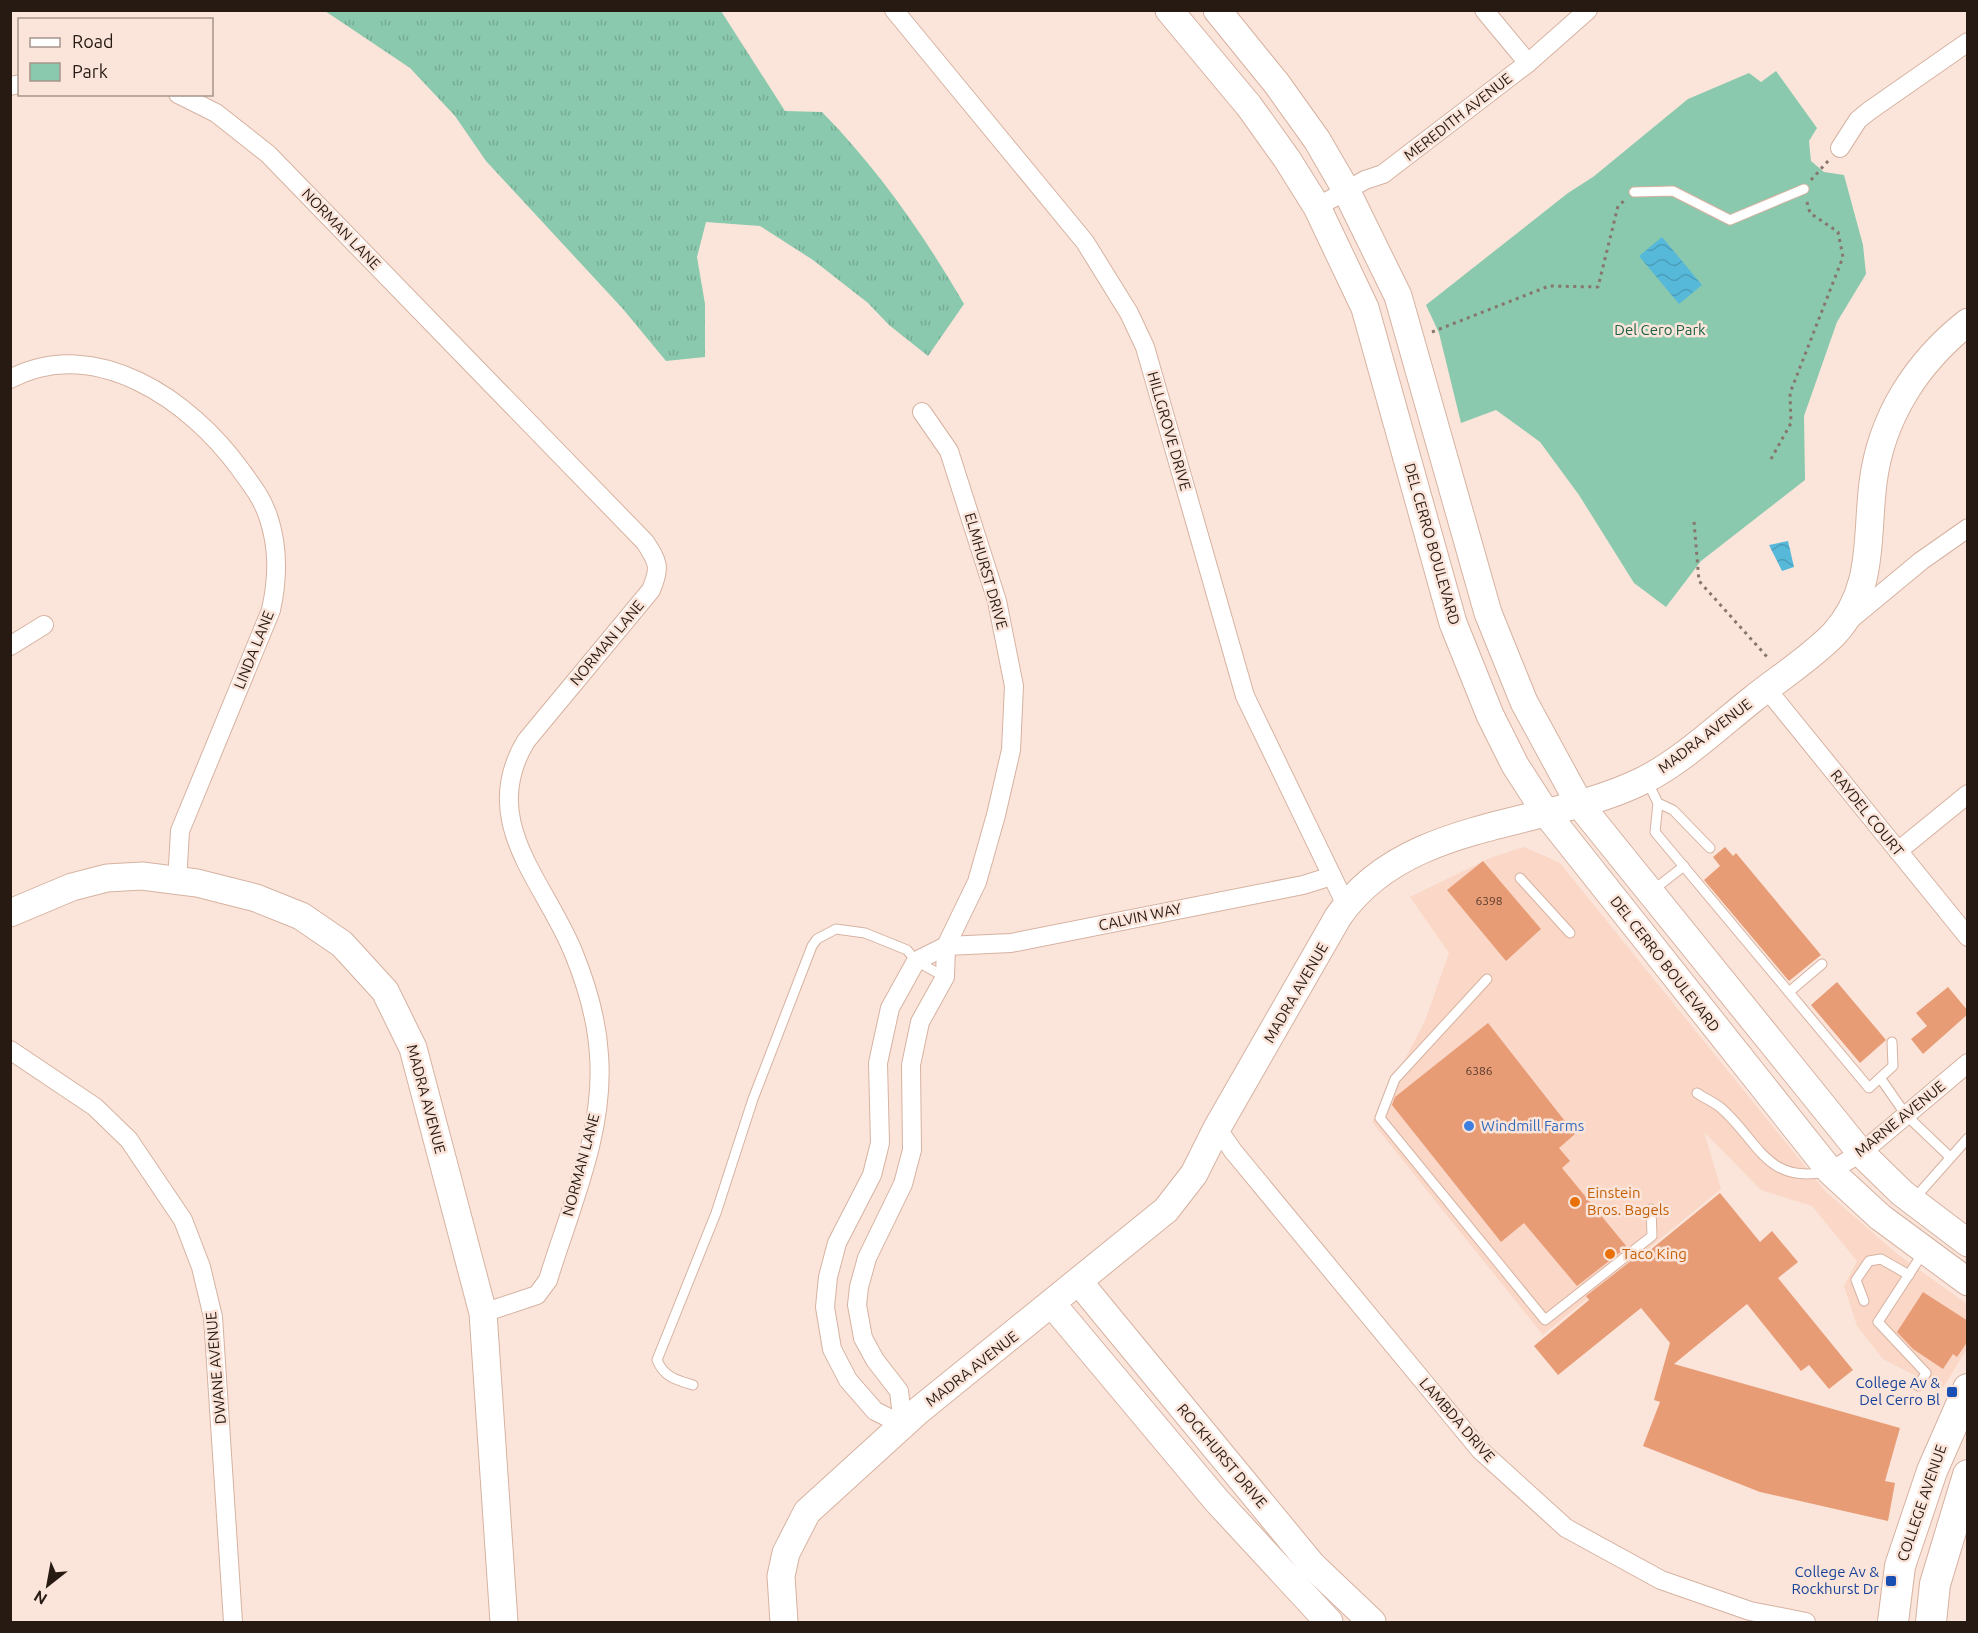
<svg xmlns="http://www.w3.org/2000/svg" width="1978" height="1633" font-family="Ubuntu,sans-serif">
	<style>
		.built { fill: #fad7c6 }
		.grass { fill: url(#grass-tufts) }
		.park { fill: #8ac9ad }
		.water { fill: url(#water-waves) }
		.building { fill: #e79c76 }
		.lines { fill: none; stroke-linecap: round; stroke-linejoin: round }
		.lane-casing { stroke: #d6b2a1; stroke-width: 11 }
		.street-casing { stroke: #d6b2a1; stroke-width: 20 }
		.secondary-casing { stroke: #d6b2a1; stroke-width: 29 }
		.primary-casing { stroke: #d6b2a1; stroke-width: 32 }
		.path { stroke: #87766d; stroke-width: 3; stroke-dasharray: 3 4.5; stroke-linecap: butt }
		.lane { stroke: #fff; stroke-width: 9 }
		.street { stroke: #fff; stroke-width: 18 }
		.secondary { stroke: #fff; stroke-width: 27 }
		.primary { stroke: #fff; stroke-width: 30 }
		.shop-dot { fill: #3f7fe0; stroke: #fbe5da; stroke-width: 2 }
		.food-dot { fill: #e8710a; stroke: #fbe5da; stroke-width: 2 }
		.transit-dot { fill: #1a4fb4; stroke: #fbe5da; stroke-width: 2 }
		.labels { text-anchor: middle; stroke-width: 5; stroke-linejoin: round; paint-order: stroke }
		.number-label { font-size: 12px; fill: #573a2c }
		.street-label { font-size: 15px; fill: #271a13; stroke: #fbe5da }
		.park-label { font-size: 15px; fill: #1b6046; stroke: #fbe5da }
		.shop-label { font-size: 15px; fill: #366cbe; stroke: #fbe5da; text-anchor: start }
		.food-label { font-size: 15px; fill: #c56008; stroke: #fbe5da; text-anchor: start }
		.transit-label { font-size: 15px; fill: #164399; stroke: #fbe5da; text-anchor: end }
	</style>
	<defs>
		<pattern id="grass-tufts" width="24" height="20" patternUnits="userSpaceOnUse" patternTransform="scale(1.5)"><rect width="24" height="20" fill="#8ac9ad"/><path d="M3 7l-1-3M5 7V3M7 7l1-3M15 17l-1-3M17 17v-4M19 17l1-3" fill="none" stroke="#77ac94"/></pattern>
		<pattern id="water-waves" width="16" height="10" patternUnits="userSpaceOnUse" patternTransform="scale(1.5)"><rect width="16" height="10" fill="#56b9da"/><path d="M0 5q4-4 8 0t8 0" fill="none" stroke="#4b9eba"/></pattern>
	</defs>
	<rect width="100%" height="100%" fill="#fbe5da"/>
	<!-- built -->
	<polygon class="built" points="1524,847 1560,863 1825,1191 1896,1253 1967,1304 1967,1349 1942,1389 1883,1359 1857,1326 1844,1286 1857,1261 1812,1206 1761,1190 1704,1132 1721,1189 1543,1335 1372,1122 1425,1021 1449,953 1410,897 1490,858"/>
	<!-- grass -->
	<path class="grass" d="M 325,11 L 721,11 L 785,111 L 822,112 C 878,169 924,235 964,304 L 928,356 L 889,325 L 868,303 L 813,260 L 760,226 L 706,222 L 697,257 L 705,304 L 705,357 L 666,361 L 623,309 L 486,161 L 455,116 L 410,68 Z"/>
	<!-- park -->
	<polygon class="park" points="1776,71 1817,128 1809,141 1811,161 1824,172 1844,175 1863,245 1866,274 1837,322 1804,416 1805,480 1701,561 1666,607 1634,583 1579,495 1540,442 1496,410 1461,423 1439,333 1426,305 1568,193 1593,177 1688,99 1749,73 1761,82"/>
	<!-- water -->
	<g class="water">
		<polygon points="1662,237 1702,285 1679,304 1639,256"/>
		<polygon points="1788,541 1794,567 1782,571 1769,545"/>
	</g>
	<!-- building -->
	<g class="building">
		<polygon points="1725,847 1733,856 1736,853 1821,955 1789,981 1704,880 1720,866 1713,857"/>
		<polygon points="1483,861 1541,929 1506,961 1447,890"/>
		<polygon points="1837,982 1886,1040 1860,1063 1811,1005"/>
		<polygon points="1948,987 1968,1011 1968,1014 1923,1054 1911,1039 1927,1026 1916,1013"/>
		<polygon points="1488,1023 1575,1134 1559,1148 1570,1161 1562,1168 1627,1247 1577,1286 1524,1223 1501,1242 1392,1105 1395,1097"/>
		<polygon points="1720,1193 1760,1242 1772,1231 1798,1262 1778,1278 1853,1370 1829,1389 1809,1365 1801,1371 1747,1304 1674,1364 1900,1428 1885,1481 1895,1483 1888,1521 1760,1492 1643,1446 1660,1402 1654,1400 1670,1343 1641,1308 1558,1375 1534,1346 1589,1300 1586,1296 1636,1257 1638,1260"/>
		<polygon points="1923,1292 1968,1321 1968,1341 1957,1357 1953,1354 1943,1369 1913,1349 1897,1332"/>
	</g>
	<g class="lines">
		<!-- lane casing -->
		<g class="lane-casing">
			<g id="lane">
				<polyline points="1634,192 1673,191 1730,220 1804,189"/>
				<polyline points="1647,781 1658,803 1655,832 1869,1088 1893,1066 1892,1042"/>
				<polyline points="1658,803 1673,810 1710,848"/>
				<polyline points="1520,878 1570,933"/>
				<polyline points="1652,891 1684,866"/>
				<polyline points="1487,979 1395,1079 1380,1118 1545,1320 1652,1236 1651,1209"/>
				<polyline points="1789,992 1822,964"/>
				<polyline points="1881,1079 1906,1115 1950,1157"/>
				<path d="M 1697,1093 C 1704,1098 1714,1102 1721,1108 C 1758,1140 1766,1184 1825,1172"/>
				<polyline points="1914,1199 1968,1138"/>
				<polyline points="1864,1301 1856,1280 1869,1261 1881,1259 1909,1275"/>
				<path d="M 693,1385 C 676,1380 664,1377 657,1360 L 716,1213 L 753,1099 L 812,946 L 817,939 L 836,929 L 865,933 L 907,950 L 916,961 L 945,977"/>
				<polyline points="1918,1386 1926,1373 1878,1322 1923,1253"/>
			</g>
		</g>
		<!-- street casing -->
		<g class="street-casing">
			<g id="street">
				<polyline points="894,10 1085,242 1129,313 1145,347 1245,696 1346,905"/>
				<polyline points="1484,10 1528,63"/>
				<polyline points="10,86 20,84"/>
				<path d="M 178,94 L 216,113 L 268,154 L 645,542 C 658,562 661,567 651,590 L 526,741 C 477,822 545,881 574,954 C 587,986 597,1021 599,1055 C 605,1132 570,1208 548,1280 L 537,1295 L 483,1313"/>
				<polyline points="1840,148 1858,120 1869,111 1968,42"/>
				<polyline points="1317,207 1365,180 1383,174 1528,63 1588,10"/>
				<path d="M 10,379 C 96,334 191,401 240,469 C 251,484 262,498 268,516 C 279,548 278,578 271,610 L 180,831 L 177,882"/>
				<polyline points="1851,619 1921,561 1968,528"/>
				<polyline points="10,646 44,625"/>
				<polyline points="1766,688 1968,937"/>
				<polyline points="1898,851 1968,794"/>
				<polyline points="10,1050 95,1107 129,1140 183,1220 201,1267 213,1317 233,1622"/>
				<polyline points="1217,1128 1233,1151 1480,1450 1566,1528 1661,1580 1750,1611 1806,1622"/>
				<polyline points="1830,1171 1861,1153 1968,1063"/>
				<polyline points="903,1425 899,1391 875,1360 863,1338 857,1305 859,1287 867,1258 903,1184 912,1150 911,1065 920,1022 945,977 946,946 977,882 996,815 1011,750 1014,686 997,601 949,451 922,412"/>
				<polyline points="903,1425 875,1411 848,1380 832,1349 825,1307 828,1277 837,1243 872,1175 880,1143 878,1063 890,1008 916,961 946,946 1011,943 1303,885 1332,876"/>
			</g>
		</g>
		<!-- secondary casing -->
		<g class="secondary-casing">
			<g id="secondary">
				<polyline points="1169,10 1249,106 1287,159 1317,207 1365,308 1453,623 1490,715 1515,765 1546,813 1830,1171 1880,1217 1968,1282"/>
				<polyline points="1217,10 1277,84 1317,140 1346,190 1398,296 1488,613 1524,702 1580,805 1861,1153 1902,1193 1968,1243"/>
				<polyline points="10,913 72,887 107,878 142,876 197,883 256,898 301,916 342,944 385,991 413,1048 483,1313 504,1622"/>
				<polyline points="1079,1282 1312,1565 1372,1622"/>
				<polyline points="1053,1305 1217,1501 1329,1622"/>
				<path d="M 784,1622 L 781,1576 L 786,1553 L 807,1512 L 918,1411 L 1166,1210 L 1194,1174 L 1217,1128 L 1338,917 C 1405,818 1546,829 1644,780 C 1682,761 1720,725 1753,699 C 1778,679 1812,657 1834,634 C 1875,589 1866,538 1873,483 C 1881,418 1916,363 1968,322"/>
			</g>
		</g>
		<!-- primary casing -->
		<g class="primary-casing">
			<g id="primary">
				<polyline points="1893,1622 1900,1566 1932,1471 1968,1389"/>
				<polyline points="1931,1622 1935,1584 1968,1475"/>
			</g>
		</g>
		<!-- path -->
		<g class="path">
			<polyline points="1811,180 1829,160"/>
			<polyline points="1432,332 1549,286 1598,287 1618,206 1624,201"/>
			<polyline points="1771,459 1791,423 1790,393 1843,257 1838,232 1810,213 1807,202"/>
			<polyline points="1694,522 1699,581 1769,659"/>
		</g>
		<!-- lane -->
		<use href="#lane" class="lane"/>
		<!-- street -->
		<use href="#street" class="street"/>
		<!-- secondary -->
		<use href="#secondary" class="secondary"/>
		<!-- primary -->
		<use href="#primary" class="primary"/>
	</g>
	<!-- markers -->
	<circle class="shop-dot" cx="1469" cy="1126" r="6"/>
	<g class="food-dot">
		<circle cx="1575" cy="1202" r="6"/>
		<circle cx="1610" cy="1254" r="6"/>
	</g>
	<g class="transit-dot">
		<rect x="1946" y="1386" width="12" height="12" rx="3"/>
		<rect x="1885" y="1575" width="12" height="12" rx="3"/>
	</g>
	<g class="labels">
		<!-- number labels -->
		<g class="number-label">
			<text x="1489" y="905">6398</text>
			<text x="1479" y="1075">6386</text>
		</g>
		<!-- street labels -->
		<g class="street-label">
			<text transform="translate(1458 117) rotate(-38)" y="5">MEREDITH AVENUE</text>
			<text transform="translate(341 229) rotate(46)" y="5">NORMAN LANE</text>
			<text transform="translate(1169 431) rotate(74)" y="5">HILLGROVE DRIVE</text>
			<text transform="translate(1432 544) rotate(74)" y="5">DEL CERRO BOULEVARD</text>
			<text transform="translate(986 571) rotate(74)" y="5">ELMHURST DRIVE</text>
			<text transform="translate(607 643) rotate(-50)" y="5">NORMAN LANE</text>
			<text transform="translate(254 650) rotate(-68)" y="5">LINDA LANE</text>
			<text transform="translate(1705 736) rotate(-37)" y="5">MADRA AVENUE</text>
			<text transform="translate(1867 813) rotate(51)" y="5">RAYDEL COURT</text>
			<text transform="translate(1140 917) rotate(-12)" y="5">CALVIN WAY</text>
			<text transform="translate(1665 964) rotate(52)" y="5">DEL CERRO BOULEVARD</text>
			<text transform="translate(1296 993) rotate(-60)" y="5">MADRA AVENUE</text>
			<text transform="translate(426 1099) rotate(75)" y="5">MADRA AVENUE</text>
			<text transform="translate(1900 1119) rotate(-39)" y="5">MARNE AVENUE</text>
			<text transform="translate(581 1165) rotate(-75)" y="5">NORMAN LANE</text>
			<text transform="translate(216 1368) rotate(-95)" y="5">DWANE AVENUE</text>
			<text transform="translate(972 1369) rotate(-38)" y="5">MADRA AVENUE</text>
			<text transform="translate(1457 1420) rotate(49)" y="5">LAMBDA DRIVE</text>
			<text transform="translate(1222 1456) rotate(50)" y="5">ROCKHURST DRIVE</text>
			<text transform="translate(1922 1503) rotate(-71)" y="5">COLLEGE AVENUE</text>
		</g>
		<!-- park labels -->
		<g class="park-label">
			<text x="1660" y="335">Del Cero Park</text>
		</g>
		<!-- shop labels -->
		<g class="shop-label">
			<text x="1481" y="1131">Windmill Farms</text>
		</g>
		<!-- food labels -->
		<g class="food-label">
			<text x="1587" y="1198">Einstein<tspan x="1587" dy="17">Bros. Bagels</tspan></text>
			<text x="1622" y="1259">Taco King</text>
		</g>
		<!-- transit labels -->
		<g class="transit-label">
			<text x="1940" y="1388">College Av &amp;<tspan x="1940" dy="17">Del Cerro Bl</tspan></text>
			<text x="1879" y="1577">College Av &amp;<tspan x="1879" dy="17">Rockhurst Dr</tspan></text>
		</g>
	</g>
	<!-- border -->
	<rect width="1978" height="1633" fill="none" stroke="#271a13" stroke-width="24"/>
	<!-- legend -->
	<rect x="18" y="18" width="195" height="78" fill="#fbe5da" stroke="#a6948a" stroke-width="1.5"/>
	<rect x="30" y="38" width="30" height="9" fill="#ffffff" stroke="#a6948a" stroke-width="1.5"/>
	<text x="72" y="48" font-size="18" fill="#271a13">Road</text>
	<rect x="30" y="63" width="30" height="18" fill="#8ac9ad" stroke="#a6948a" stroke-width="1.5"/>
	<text x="72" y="78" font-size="18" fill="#271a13">Park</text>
	<!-- north arrow -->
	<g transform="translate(48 1585) rotate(211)" stroke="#fbe5da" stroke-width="4.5" paint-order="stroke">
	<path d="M0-4.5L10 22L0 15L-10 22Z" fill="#271a13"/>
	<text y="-9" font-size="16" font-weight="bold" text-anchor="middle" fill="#271a13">N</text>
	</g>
</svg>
